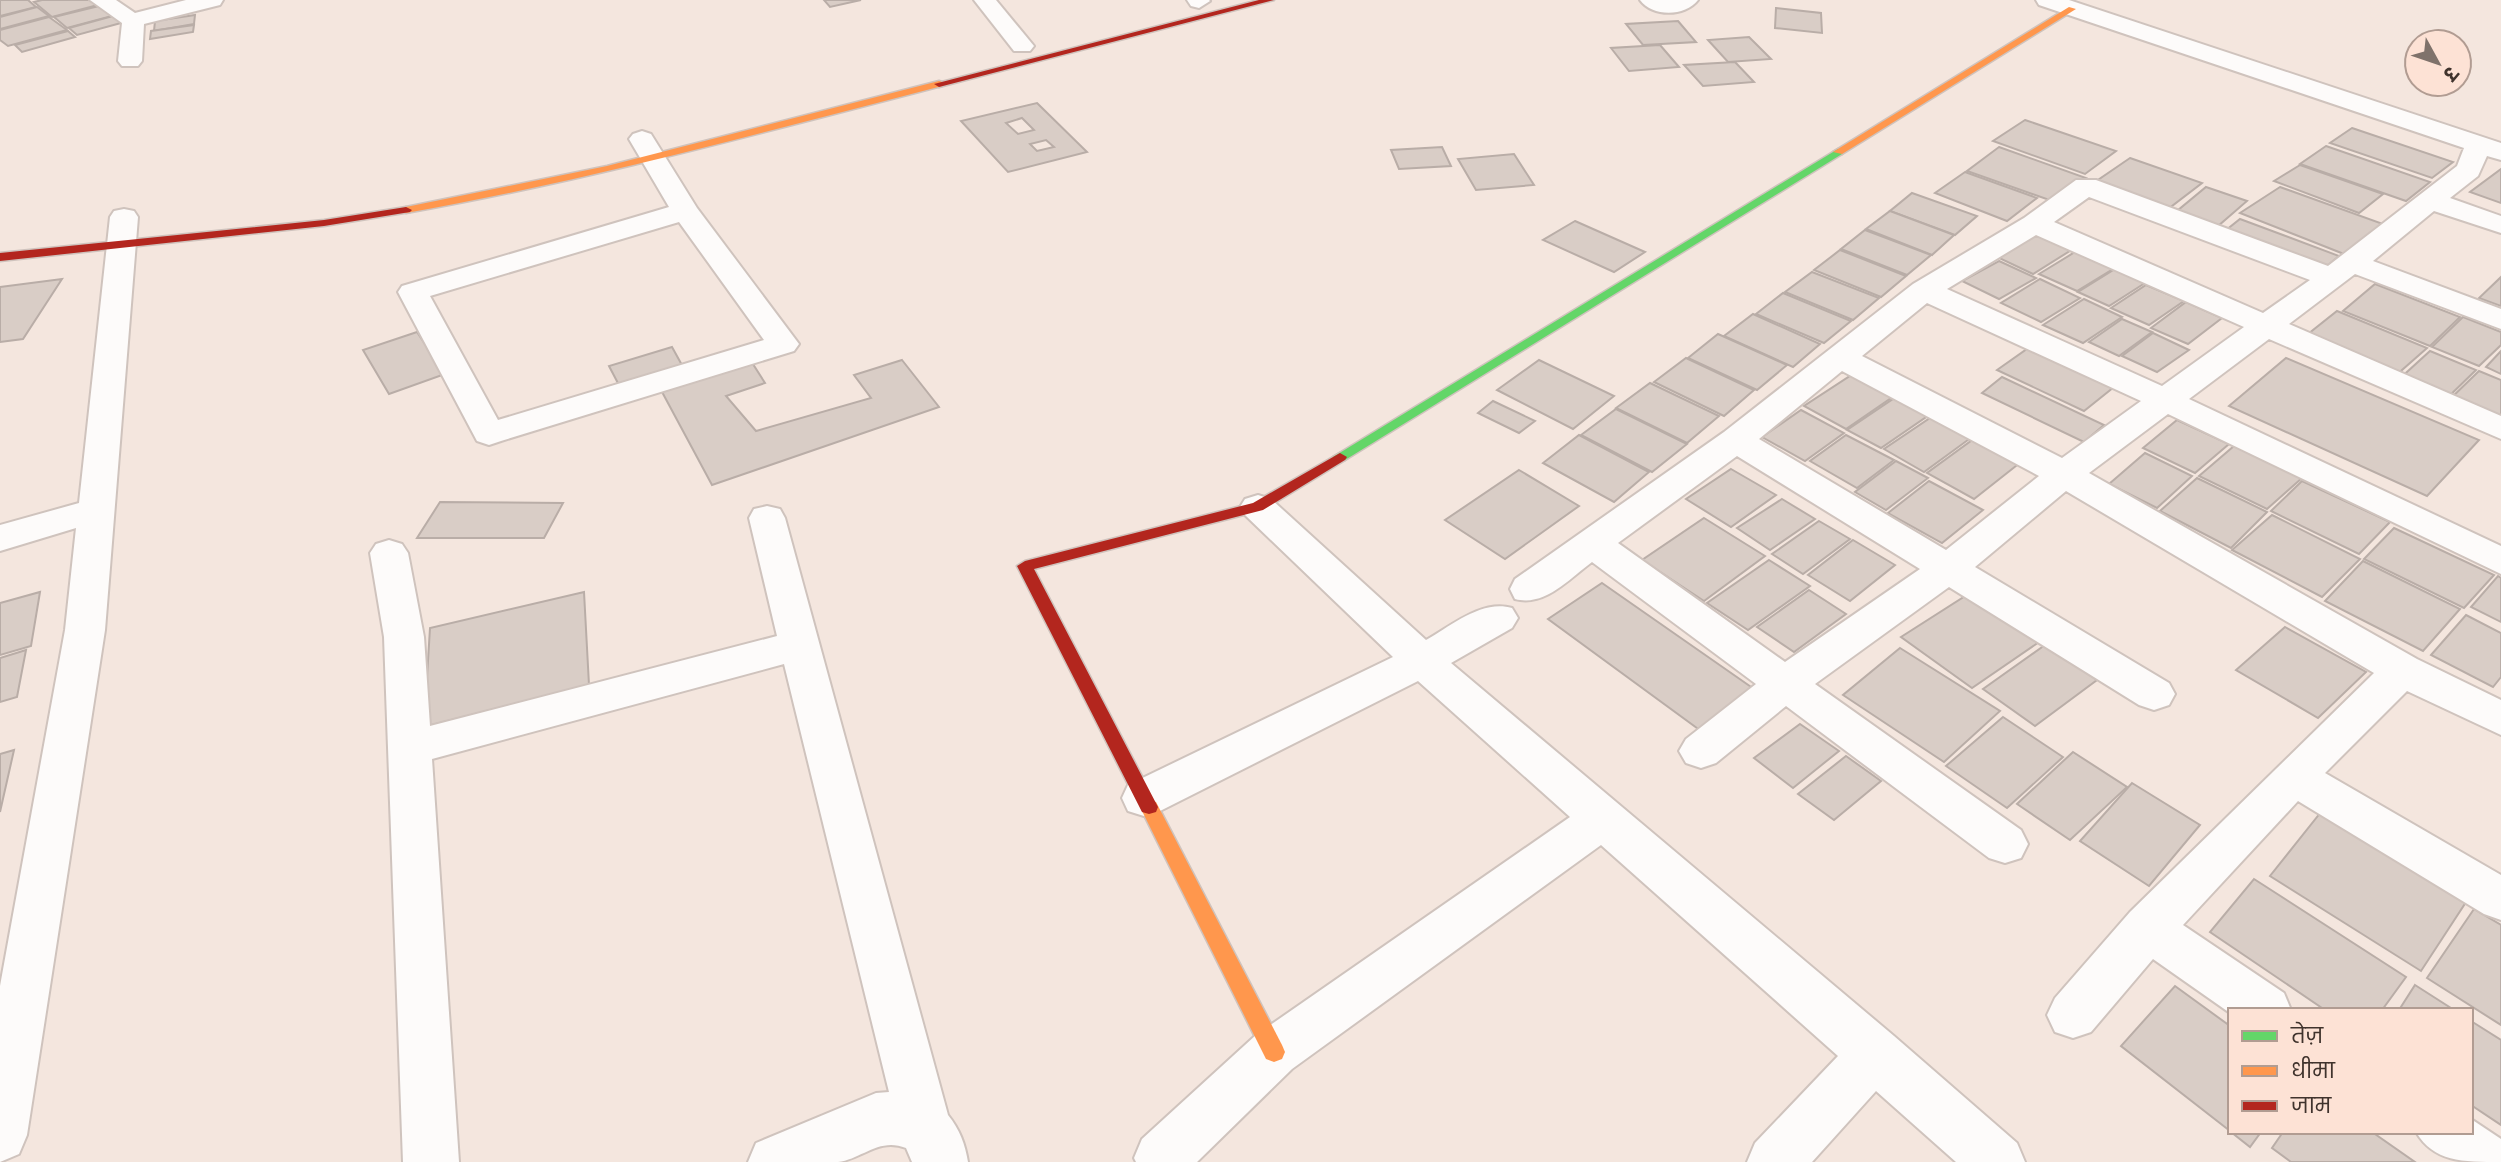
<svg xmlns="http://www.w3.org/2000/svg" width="2501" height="1162" font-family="Poppins,'Noto Sans Devanagari',sans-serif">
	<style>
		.building { fill: #d9cdc6; stroke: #b9ada7; stroke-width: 2; fill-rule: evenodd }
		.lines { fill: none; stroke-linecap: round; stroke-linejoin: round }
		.street-casing { stroke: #cfc3bd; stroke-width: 4 }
		.fast-casing { stroke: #cfc3bd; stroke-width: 3 }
		.slow-casing { stroke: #cfc3bd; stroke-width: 3 }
		.jam-casing { stroke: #cfc3bd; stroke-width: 3 }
		.street { fill: #fdfbfa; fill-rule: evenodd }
		.fast { fill: #63d668; fill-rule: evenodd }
		.slow { fill: #ff974d; fill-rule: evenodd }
		.jam { fill: #b3261e; fill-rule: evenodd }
	</style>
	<rect width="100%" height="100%" fill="#f4e6de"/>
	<!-- building -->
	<g class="building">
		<polygon points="0,0 28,0 36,7 0,16"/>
		<polygon points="42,0 91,0 98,5 52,17 34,2"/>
		<polygon points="824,0 861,0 830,7"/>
		<polygon points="99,6 112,16 67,28 54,17"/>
		<polygon points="37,7 49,16 0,29 0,17"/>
		<polygon points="1776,8 1821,13 1822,33 1775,28"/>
		<polygon points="195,15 194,24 154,31 155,21"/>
		<polygon points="113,16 121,23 77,35 69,28"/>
		<polygon points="49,17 67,30 8,46 0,40 0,30"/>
		<polygon points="1678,21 1696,42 1643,45 1626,24"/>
		<polygon points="194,25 193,32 150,39 151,31"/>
		<polygon points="68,31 75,37 22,52 15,45"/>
		<polygon points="1749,37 1771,59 1728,62 1708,40"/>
		<polygon points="1660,45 1679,67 1629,71 1611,48"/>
		<polygon points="1735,62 1754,82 1703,86 1684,65"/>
		<path d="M 1037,103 L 1087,152 L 1008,172 L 961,121 ZM 1022,118 L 1034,130 L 1018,134 L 1006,123 ZM 1046,140 L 1054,147 L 1037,151 L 1030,144 Z"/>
		<polygon points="2025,120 2116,151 2085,174 1993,141"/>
		<polygon points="2352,128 2453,162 2432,178 2330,143"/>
		<polygon points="2326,146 2430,182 2406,201 2300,164"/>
		<polygon points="1442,147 1451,166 1399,169 1391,150"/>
		<polygon points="1999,147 2086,178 2055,202 1967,171"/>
		<polygon points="1514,154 1534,185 1476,190 1458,159"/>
		<polygon points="2130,158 2202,183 2168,209 2095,182"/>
		<polygon points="2300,165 2383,194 2359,213 2274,181"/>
		<polygon points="2501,169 2501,203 2470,192"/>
		<polygon points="1965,172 2037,198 2007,221 1935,193"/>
		<polygon points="2206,187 2247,201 2218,226 2177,211"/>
		<polygon points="2280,187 2383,224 2344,254 2240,213"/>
		<polygon points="1912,193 1977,216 1955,235 1890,211"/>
		<polygon points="1890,211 1954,235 1932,255 1866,229"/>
		<polygon points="2240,219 2339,256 2325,268 2225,231"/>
		<polygon points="1575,221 1645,252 1614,272 1543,240"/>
		<polygon points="1865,230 1931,255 1907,275 1841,249"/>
		<polygon points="2036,234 2073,249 2033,274 1997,257"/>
		<polygon points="1840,250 1906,276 1881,297 1814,270"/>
		<polygon points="2075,252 2113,269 2077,291 2039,274"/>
		<polygon points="1999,261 2036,278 1999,299 1962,281"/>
		<polygon points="2115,269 2145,283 2109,306 2078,292"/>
		<polygon points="1812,272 1879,298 1853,320 1785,292"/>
		<polygon points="2501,277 2501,306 2479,298"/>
		<polygon points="62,279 23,339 0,342 0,287"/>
		<polygon points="2040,279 2080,298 2041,322 2001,303"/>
		<polygon points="2375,284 2460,317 2430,346 2343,311"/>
		<polygon points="2146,285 2184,301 2149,325 2111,308"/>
		<polygon points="1783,293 1851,321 1824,343 1756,314"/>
		<polygon points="2084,299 2122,317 2083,343 2043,325"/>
		<polygon points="2186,302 2222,318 2188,344 2151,328"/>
		<polygon points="2337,311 2427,348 2394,377 2303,338"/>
		<polygon points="1753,314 1820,344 1793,367 1724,336"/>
		<polygon points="2463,317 2501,332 2501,345 2479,366 2432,347"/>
		<polygon points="2122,319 2152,332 2119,356 2089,342"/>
		<polygon points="417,332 445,374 389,394 363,350"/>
		<polygon points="2153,333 2189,350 2157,372 2122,356"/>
		<polygon points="1718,334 1787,365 1757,390 1688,358"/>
		<polygon points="2034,344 2119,383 2084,411 1997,370"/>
		<polygon points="672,347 683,367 620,387 609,366"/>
		<polygon points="2430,351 2476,370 2443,402 2396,382"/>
		<polygon points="2501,351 2501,374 2486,367"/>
		<polygon points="1686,358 1754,390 1724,416 1654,382"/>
		<polygon points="2286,358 2479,440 2427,496 2229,406"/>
		<polygon points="902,360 939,407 712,485 661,390 751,361 765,383 726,396 756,431 871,398 854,375"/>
		<polygon points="1539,360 1614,396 1573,429 1497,390"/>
		<polygon points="2479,371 2501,380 2501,423 2447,402"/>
		<polygon points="1853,374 1894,396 1846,429 1804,406"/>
		<polygon points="2002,377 2104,425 2084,442 1982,393"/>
		<polygon points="1650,383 1719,416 1687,443 1616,408"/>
		<polygon points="1896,397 1929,415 1881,448 1847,430"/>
		<polygon points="1493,401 1535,421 1519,433 1478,413"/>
		<polygon points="1616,409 1687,444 1652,472 1581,435"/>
		<polygon points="1801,410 1844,433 1805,461 1762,437"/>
		<polygon points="1933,416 1972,437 1924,472 1884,449"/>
		<polygon points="2177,420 2229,444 2195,473 2143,448"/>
		<polygon points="1579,435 1649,472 1614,502 1543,463"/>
		<polygon points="1846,435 1894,460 1857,488 1810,461"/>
		<polygon points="1975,438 2021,462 1974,499 1927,473"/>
		<polygon points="2234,446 2302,478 2267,509 2199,476"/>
		<polygon points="2145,453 2192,476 2157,508 2109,484"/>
		<polygon points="1896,461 1928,478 1886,510 1855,492"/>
		<polygon points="1731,469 1776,495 1731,527 1686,499"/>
		<polygon points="1519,470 1579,506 1505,559 1445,520"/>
		<polygon points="2197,478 2267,512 2231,548 2160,511"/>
		<polygon points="1929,481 1983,510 1942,543 1888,513"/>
		<polygon points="2302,481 2390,522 2359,554 2271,511"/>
		<polygon points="1782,499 1815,519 1770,550 1737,528"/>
		<polygon points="440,502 563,503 544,538 417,538"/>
		<polygon points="2272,515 2360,559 2322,597 2232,550"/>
		<polygon points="1704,518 1765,556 1704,601 1642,560"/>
		<polygon points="1819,521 1850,539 1803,574 1772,554"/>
		<polygon points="2394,528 2494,575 2464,608 2364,559"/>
		<polygon points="1853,540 1895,565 1850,601 1808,575"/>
		<polygon points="1769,560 1810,586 1748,630 1707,603"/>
		<polygon points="2363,561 2460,609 2423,651 2325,601"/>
		<polygon points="2498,576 2501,578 2501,622 2471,607"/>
		<polygon points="1602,583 1754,689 1701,731 1548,619"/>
		<polygon points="1809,590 1846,614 1794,652 1757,627"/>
		<polygon points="40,592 31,646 0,655 0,603"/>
		<polygon points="584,592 589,685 424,727 430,628"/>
		<polygon points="1970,593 2042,640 1972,688 1901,637"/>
		<polygon points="2466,615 2501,633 2501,677 2493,687 2431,655"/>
		<polygon points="2285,627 2366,672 2318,718 2236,670"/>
		<polygon points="2045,645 2097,680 2035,726 1983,689"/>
		<polygon points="1900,648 2000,711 1944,762 1843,695"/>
		<polygon points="26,650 17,697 0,702 0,658"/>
		<polygon points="2003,717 2063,757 2007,808 1946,766"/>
		<polygon points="1800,724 1839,751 1793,788 1754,758"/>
		<polygon points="14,750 0,812 0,754"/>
		<polygon points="2073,752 2127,787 2070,840 2017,804"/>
		<polygon points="1846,756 1881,781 1834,820 1798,794"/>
		<polygon points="2132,783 2200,825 2149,886 2080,841"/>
		<polygon points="2321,812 2468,899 2421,971 2270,876"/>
		<polygon points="2254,879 2406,977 2382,1010 2325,1010 2210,932"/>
		<polygon points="2474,909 2501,925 2501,1025 2427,978"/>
		<polygon points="2415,985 2454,1010 2399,1010"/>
		<polygon points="2175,986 2230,1026 2230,1131 2121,1046"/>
		<polygon points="2471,1021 2501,1040 2501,1125 2471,1105"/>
		<polygon points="2231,1132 2261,1132 2250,1147"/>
		<polygon points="2283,1132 2372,1132 2415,1162 2291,1162 2272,1148"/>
	</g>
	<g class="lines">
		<!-- street casing -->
		<g class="street-casing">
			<g id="street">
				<polygon points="90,0 116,0 135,13 186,0 223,0 220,5 144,24 142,61 138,66 122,66 118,61 122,23"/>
				<polygon points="974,0 996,0 1034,46 1030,51 1014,51"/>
				<polygon points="1187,0 1209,0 1210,1 1199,8 1191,6"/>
				<path d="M 1640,0 L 1698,0 C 1685,17 1652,17 1640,0 Z"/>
				<path d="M 2036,0 L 2069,0 L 2501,143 L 2501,160 L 2487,156 L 2478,176 L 2450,198 L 2501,216 L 2501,233 L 2434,211 L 2373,261 L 2501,309 L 2501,329 L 2355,274 L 2289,324 L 2501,416 L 2501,439 L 2269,339 L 2189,399 L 2501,546 L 2501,574 L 2168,414 L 2089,473 L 2417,659 L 2501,700 L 2501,735 L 2407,691 L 2325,773 L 2501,875 L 2501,920 L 2484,914 L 2298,801 L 2183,925 L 2284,993 L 2291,1010 L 2230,1010 L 2230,1013 L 2153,959 L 2091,1032 L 2073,1038 L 2055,1032 L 2047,1015 L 2055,998 L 2130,912 L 2374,673 L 2066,491 L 1975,567 L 2169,683 L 2175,694 L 2169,705 L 2154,710 L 2139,705 L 1949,587 L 1815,684 L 2021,830 L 2028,844 L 2021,858 L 2005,863 L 1989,858 L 1786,706 L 1716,763 L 1701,768 L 1686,763 L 1679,751 L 1686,739 L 1756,684 L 1592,562 C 1569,579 1545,607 1515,599 L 1510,589 L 1515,579 L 1724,432 L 1913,284 L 2024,218 L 2076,180 L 2096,180 L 2328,266 L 2457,166 L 2464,148 L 2039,5 ZM 2089,197 L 2310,280 L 2263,313 L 2054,222 ZM 2036,235 L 2244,327 L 2162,386 L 1947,289 ZM 1927,303 L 2141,401 L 2062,458 L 1862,356 ZM 1842,371 L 2039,476 L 1946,550 L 1759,439 ZM 1737,456 L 1920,569 L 1785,662 L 1618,543 Z"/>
				<path d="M 642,131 L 651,134 L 697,208 L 799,344 L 794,351 L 501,441 L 489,445 L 477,441 L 398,292 L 402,286 L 669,207 L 629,139 L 633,134 ZM 679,222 L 764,340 L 498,420 L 430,296 Z"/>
				<polygon points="124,209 134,211 138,217 105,630 27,1135 19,1154 0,1162 0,986 65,630 76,528 0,551 0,525 79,503 110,217 114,211"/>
				<path d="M 1258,495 L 1271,499 L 1426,640 C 1451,626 1482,599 1512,608 L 1518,618 L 1512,628 L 1451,663 L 1894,1036 L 2017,1143 L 2025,1162 L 1956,1162 L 1876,1091 L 1812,1162 L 1747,1162 L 1755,1143 L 1838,1056 L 1601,845 L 1292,1069 L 1197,1162 L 1136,1162 L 1134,1158 L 1142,1139 L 1256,1035 L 1570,817 L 1418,681 L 1160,811 L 1144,816 L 1128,811 L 1122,798 L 1128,785 L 1393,657 L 1245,515 L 1240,507 L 1245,499 Z"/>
				<path d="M 767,506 L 780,509 L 785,518 L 948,1115 C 960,1130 965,1144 968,1162 L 912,1162 L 906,1148 C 879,1137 862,1159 838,1162 C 809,1162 777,1162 748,1162 L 756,1143 L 876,1093 L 889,1092 L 784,664 L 432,759 L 459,1162 L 403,1162 L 384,637 L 370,553 L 376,544 L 389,540 L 402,544 L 408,553 L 424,637 L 430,726 L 777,636 L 749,518 L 754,509 Z"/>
				<path d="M 2471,1119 L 2501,1139 L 2501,1162 C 2462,1162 2434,1162 2416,1132 L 2471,1132 Z"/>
			</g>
		</g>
		<!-- fast casing -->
		<g class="fast-casing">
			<polygon id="fast" points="1838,149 1843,152 1842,154 1345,460 1335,460 1333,457"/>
		</g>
		<!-- slow casing -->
		<g class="slow-casing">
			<g id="slow">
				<polygon points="2069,7 2076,9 1842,154 1833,152"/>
				<path d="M 939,81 L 942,82 L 942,86 C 764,132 587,181 406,213 L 400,210 L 406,207 L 607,166 Z"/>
				<polygon points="1149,800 1156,802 1282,1045 1285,1052 1282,1059 1274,1062 1266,1059 1140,807 1142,802"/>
			</g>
		</g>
		<!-- jam casing -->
		<g class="jam-casing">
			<g id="jam">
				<polygon points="1259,0 1274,0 939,87 934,84"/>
				<polygon points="406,207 412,210 410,212 324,226 0,261 0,253 324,220"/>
				<polygon points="1340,453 1347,457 1345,460 1263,510 1034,569 1158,807 1156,812 1149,814 1142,812 1017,566 1025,561 1253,503"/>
			</g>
		</g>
		<!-- street -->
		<use href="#street" class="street"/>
		<!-- fast -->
		<use href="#fast" class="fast"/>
		<!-- slow -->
		<use href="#slow" class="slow"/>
		<!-- jam -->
		<use href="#jam" class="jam"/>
	</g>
	<!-- legend -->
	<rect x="2228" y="1008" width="245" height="126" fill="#fde2d5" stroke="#b19c92" stroke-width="2"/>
	<rect x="2242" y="1031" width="35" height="10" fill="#63d668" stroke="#b19c92" stroke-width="2"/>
	<text x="2291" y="1043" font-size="21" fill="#40332d">तेज़</text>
	<rect x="2242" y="1066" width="35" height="10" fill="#ff974d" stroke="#b19c92" stroke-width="2"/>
	<text x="2291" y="1078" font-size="21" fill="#40332d">धीमा</text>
	<rect x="2242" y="1101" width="35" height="10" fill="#b3261e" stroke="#b19c92" stroke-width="2"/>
	<text x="2291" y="1113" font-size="21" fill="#40332d">जाम</text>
	<!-- north arrow -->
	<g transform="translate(2438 63) rotate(130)"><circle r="33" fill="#fde2d5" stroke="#b19c92" stroke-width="2"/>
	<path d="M0-5L12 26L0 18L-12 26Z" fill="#7f726b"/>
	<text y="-10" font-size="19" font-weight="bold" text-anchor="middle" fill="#40332d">उ</text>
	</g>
</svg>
